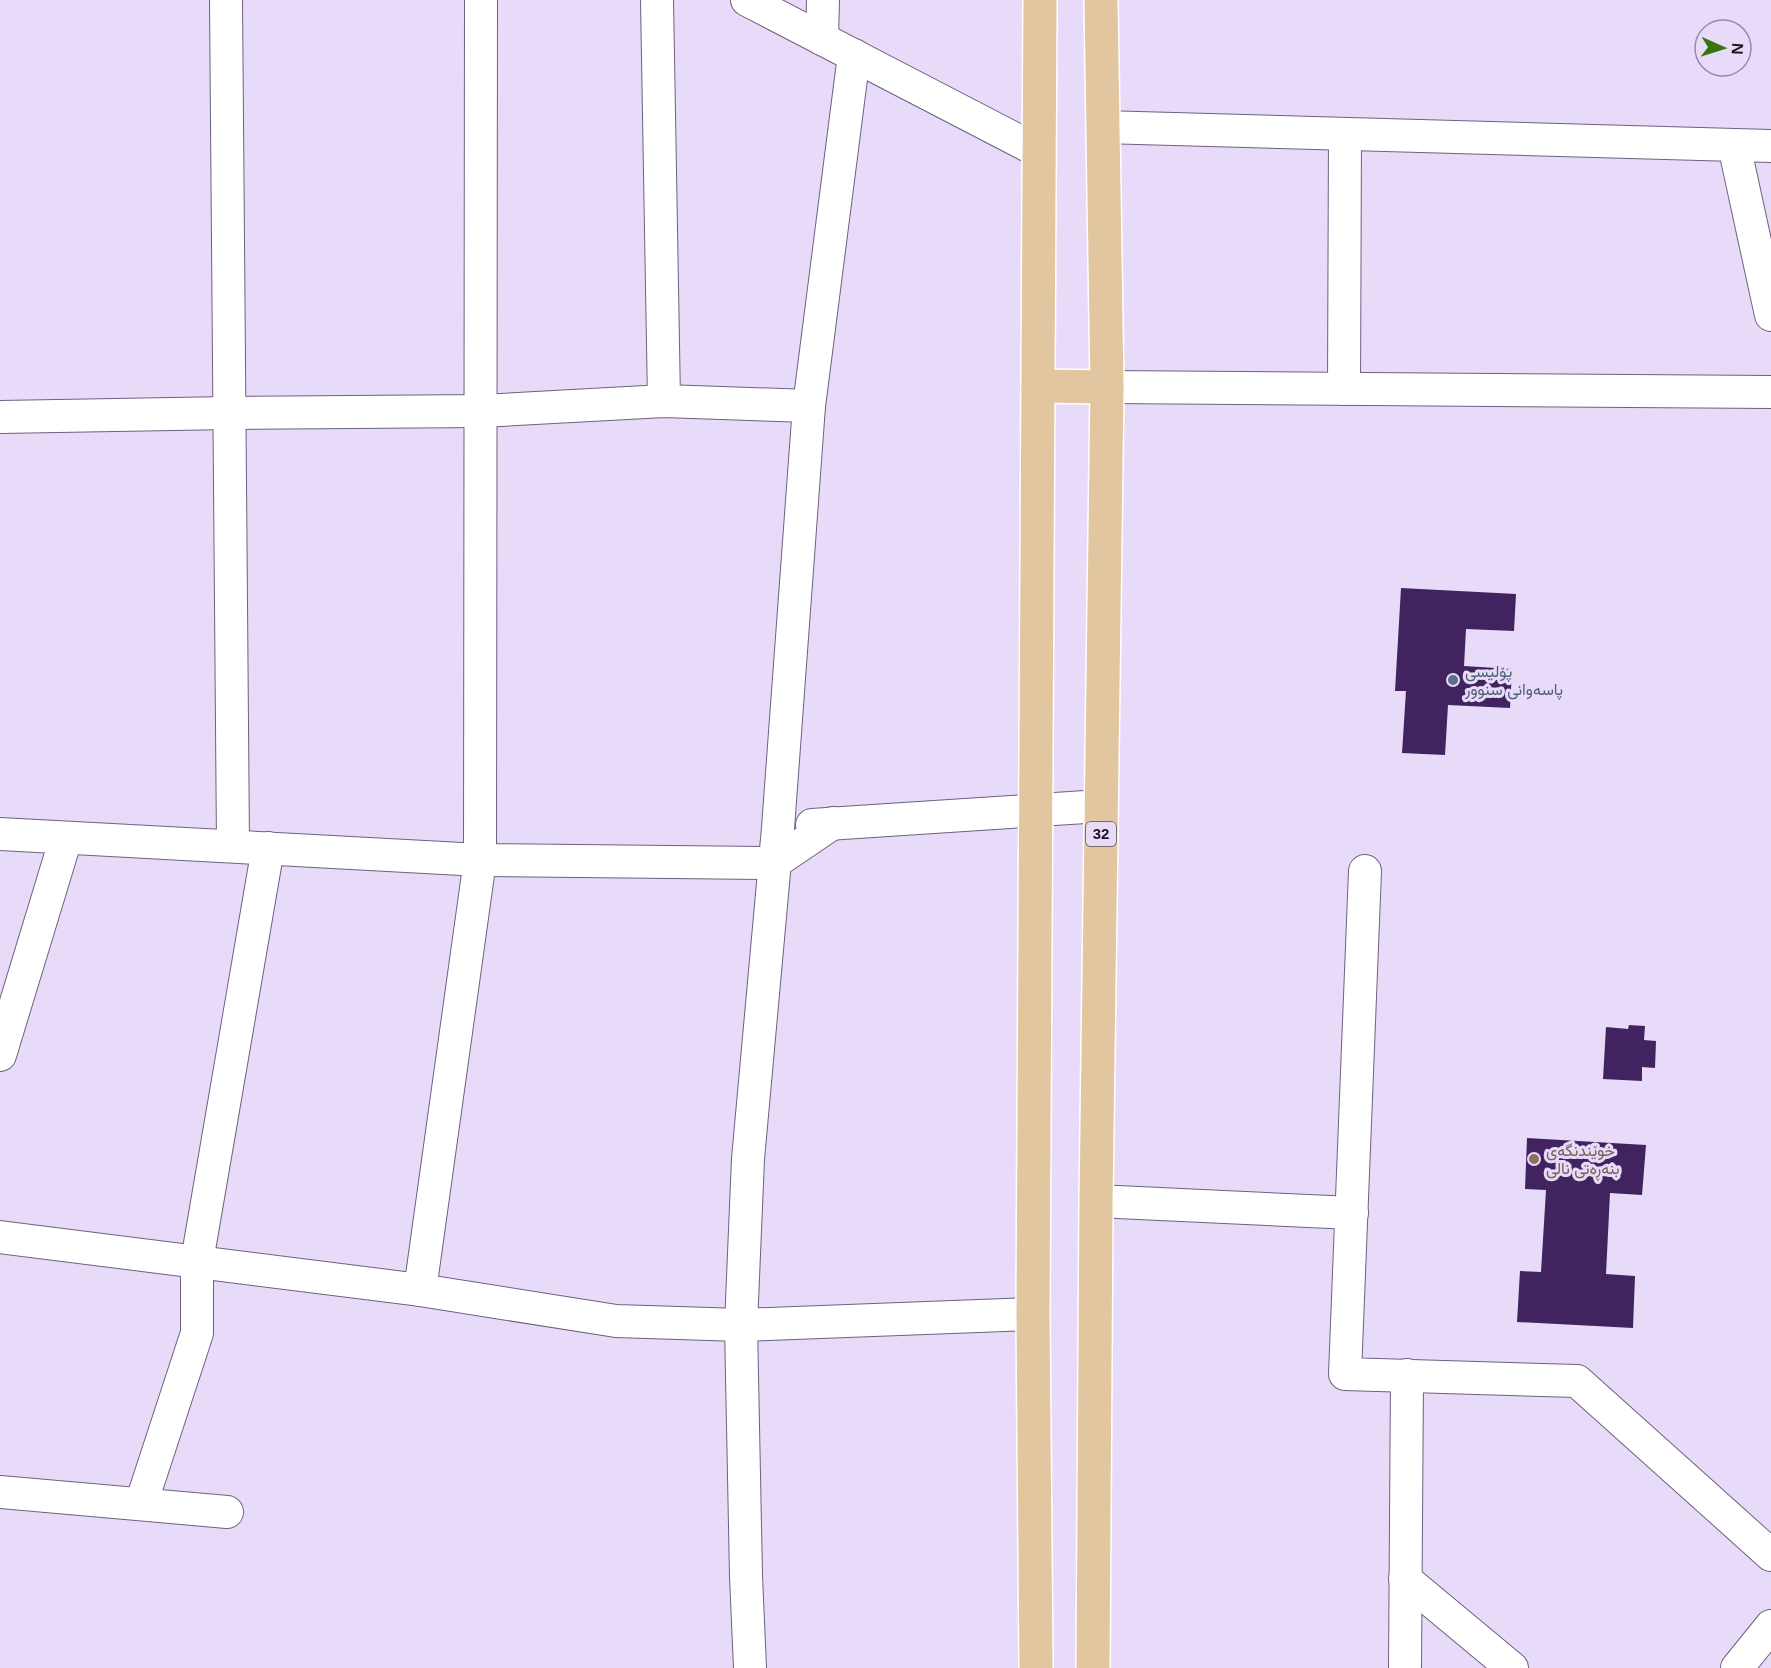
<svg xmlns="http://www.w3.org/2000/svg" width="1771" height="1668" font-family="Helvetica,Vazirmatn,sans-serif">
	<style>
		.building { fill: #41235f }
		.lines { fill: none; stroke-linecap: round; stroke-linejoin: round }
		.street-casing { stroke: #6d627d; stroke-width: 34 }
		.primary-casing { stroke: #fff; stroke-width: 36 }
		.street { stroke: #fff; stroke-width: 32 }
		.primary { stroke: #e1c6a0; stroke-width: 33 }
		.service-dot { fill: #5c6f8a; stroke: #e7dbf9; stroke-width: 2 }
		.education-dot { fill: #8d6e63; stroke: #e7dbf9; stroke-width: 2 }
		.labels { text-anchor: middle; stroke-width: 6; stroke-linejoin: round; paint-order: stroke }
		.shield { fill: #e7dbf9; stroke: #585161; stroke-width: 1.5 }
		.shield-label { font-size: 15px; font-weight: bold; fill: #1a1620 }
		.service-label { font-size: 16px; fill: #4e5e75; stroke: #e7dbf9; text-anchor: start }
		.education-label { font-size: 16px; fill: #785e54; stroke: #e7dbf9; text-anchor: start }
	</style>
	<rect width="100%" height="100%" fill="#e7dbf9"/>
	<!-- building -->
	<g class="building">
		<polygon points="1401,588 1516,594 1514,631 1466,629 1464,666 1512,669 1510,708 1448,705 1445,755 1402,753 1406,691 1395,691"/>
		<polygon points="1629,1025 1645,1026 1644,1040 1656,1041 1655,1068 1642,1067 1642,1081 1603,1079 1606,1027 1628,1029"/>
		<polygon points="1527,1138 1646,1145 1642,1195 1610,1193 1606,1274 1635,1276 1633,1328 1517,1322 1520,1271 1541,1272 1546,1190 1525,1189"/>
	</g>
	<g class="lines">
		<!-- street casing -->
		<g class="street-casing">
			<g id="street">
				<polyline points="226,0 233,845"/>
				<polyline points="657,0 664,401"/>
				<polyline points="747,0 1040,152"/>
				<polyline points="822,39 823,0"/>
				<polyline points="1102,127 1771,146"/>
				<polyline points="1734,145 1771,315"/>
				<polyline points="1107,387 1771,392"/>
				<polyline points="1344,389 1345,134"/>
				<polyline points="809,406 854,55"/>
				<polyline points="0,417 230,413 481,411 664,401 809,406 778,828 748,1159 741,1325 746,1576 750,1668"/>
				<polyline points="812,825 1101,806"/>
				<polyline points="0,834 480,860 774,863 833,823"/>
				<polyline points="1365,871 1345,1374 1577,1381 1771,1555"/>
				<polyline points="0,1055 66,838"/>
				<polyline points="1096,1201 1352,1213"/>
				<polyline points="0,1237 420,1290 616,1321 741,1325 1033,1314"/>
				<polyline points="420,1290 480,860 481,0"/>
				<polyline points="0,1492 227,1512"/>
				<polyline points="141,1504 197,1333 197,1261 268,848"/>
				<polyline points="1405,1579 1512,1668"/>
				<polyline points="1405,1668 1407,1375"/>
				<polyline points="1737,1668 1771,1626"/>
			</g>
		</g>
		<!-- primary casing -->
		<g class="primary-casing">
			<g id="primary">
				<polyline points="1038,386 1107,387"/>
				<polyline points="1036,1668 1033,1314 1040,0"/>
				<polyline points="1093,1668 1096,1201 1107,387 1101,0"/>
			</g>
		</g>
		<!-- street -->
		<use href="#street" class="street"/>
		<!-- primary -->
		<use href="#primary" class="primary"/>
	</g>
	<!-- markers -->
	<circle class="service-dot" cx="1453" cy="680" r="6"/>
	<circle class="education-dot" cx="1534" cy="1159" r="6"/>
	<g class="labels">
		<!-- shield labels -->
		<rect class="shield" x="1086" y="822" width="30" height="24" rx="4.5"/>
		<g class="shield-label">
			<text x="1101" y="839">32</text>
		</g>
		<!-- service labels -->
		<g class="service-label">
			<text x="1465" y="677">پۆلیسی<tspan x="1465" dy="18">پاسەوانی سنوور</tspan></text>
		</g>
		<!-- education labels -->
		<g class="education-label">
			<text x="1546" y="1156">خوێندنگەی<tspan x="1546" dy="18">بنەڕەتی نالی</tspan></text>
		</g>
	</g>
	<!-- north arrow -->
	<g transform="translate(1723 48) rotate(93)"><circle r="28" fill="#e7dbf9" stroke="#958ca2" stroke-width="1.5"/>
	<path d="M0-4.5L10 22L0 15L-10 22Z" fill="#38750d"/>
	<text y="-9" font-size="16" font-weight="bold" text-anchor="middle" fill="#1a1620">N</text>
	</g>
</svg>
